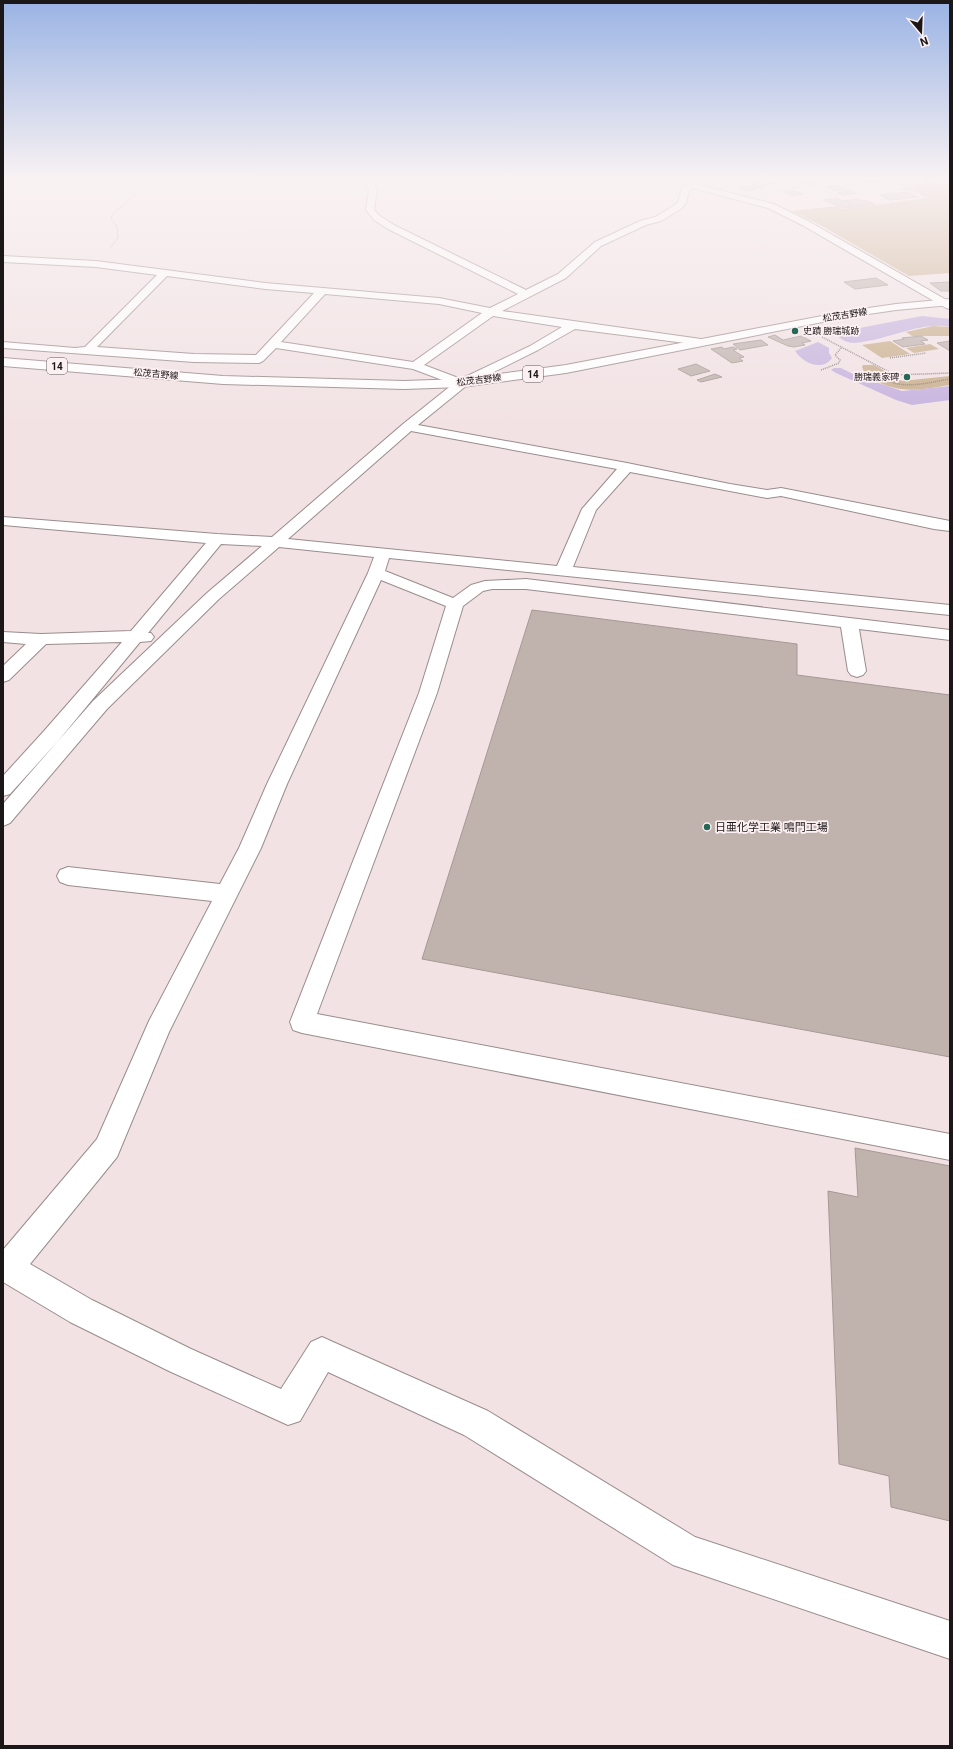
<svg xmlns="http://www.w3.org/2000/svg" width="953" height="1749" font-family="Roboto,'Noto Sans JP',sans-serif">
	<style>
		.green { fill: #c9af8d }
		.water { fill: #c6b2de }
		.building { fill: #c0b3ae; stroke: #a69994 }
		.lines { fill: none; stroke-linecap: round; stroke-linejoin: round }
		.minor-casing { stroke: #9a8c8d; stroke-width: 2 }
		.major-casing { stroke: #9a8c8d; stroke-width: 2 }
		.path-far1 { stroke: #897e80; stroke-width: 1; stroke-dasharray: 1 1; stroke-linecap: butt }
		.path { stroke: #897e80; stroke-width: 1.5; stroke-dasharray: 1 1; stroke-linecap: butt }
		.minor { fill: #fff; fill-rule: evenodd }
		.major { fill: #fff; fill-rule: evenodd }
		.poi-dot { fill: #266756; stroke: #fdf0f2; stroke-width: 1.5 }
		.labels { text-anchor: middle; stroke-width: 3.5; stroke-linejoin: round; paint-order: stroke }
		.far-street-label { font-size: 9px; fill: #1b1617; stroke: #fdf0f2 }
		.far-poi-label { font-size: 9px; fill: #1b1617; stroke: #fdf0f2; text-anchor: start }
		.shield { fill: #fdf0f2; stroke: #5f5759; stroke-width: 1 }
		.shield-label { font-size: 10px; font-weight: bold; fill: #1b1617 }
		.poi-label { font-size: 11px; fill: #1b1617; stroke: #fdf0f2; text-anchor: start }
	</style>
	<rect width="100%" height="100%" fill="#f2e2e4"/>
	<!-- green -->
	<g class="green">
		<polygon points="950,181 950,273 909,276 822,226 792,211 837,206 843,209 928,198 913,191 896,189 915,187 910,185"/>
		<polygon points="933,326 950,327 950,336 912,336 906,332"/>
		<polygon points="890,341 910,354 882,358 862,345"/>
		<polygon points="930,344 939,349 914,353 906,348"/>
		<path d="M 863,365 L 874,365 L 902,381 L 950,376 L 950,385 C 922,389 907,394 880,383 C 871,379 866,377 862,367 Z"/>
	</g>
	<!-- water -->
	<g class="water">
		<path d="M 922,316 L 950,319 L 950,327 C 925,321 892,337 867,341 C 861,342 854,344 848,342 C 843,341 839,337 835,334 L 839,332 Z"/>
		<path d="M 818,342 L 829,348 L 829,353 L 832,358 C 822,372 803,363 795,351 Z"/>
		<polygon points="834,368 841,368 855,375 902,391 950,386 950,400 912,405 896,400 836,373 831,370"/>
	</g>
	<!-- building -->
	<g class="building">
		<polygon points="749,180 768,180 775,183 764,185"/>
		<polygon points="796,180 811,180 816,183 804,184"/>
		<polygon points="755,184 764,187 746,191 740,187"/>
		<polygon points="835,185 846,189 835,191 826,187"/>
		<polygon points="792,190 803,194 793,196 782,192"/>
		<polygon points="850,190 856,193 843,195 837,193"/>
		<polygon points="907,192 917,197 889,200 880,195"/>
		<polygon points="837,198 842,201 858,199 862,201 868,201 875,204 844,208 823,200"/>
		<polygon points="876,278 888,285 855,289 844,282"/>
		<polygon points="950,282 950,291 941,291 930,283"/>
		<polygon points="775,335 783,340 801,336 811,341 802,343 805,345 794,347 788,346 768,337"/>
		<polygon points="921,336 928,340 921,341 925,344 903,347 893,341 904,339 902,338"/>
		<polygon points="761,340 768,345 740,350 733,344"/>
		<polygon points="950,341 950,351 937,343"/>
		<polygon points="722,347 724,349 733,347 737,349 733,350 744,357 739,358 743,361 732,363 711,349"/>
		<polygon points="696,364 710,371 691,376 678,369"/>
		<polygon points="715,374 722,377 701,382 697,380"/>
		<polygon points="532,610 797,644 797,675 950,695 950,1057 422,959"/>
		<polygon points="855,1148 950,1166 950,1521 891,1507 889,1476 839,1464 828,1191 858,1197"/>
	</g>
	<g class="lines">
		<!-- minor casing -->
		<g class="minor-casing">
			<path id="minor" d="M 365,180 L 373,180 L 377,190 L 374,210 L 380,216 L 394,225 L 526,290 L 558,274 L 595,242 L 640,221 L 655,217 L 675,205 L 678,202 L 682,188 L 691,183 L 774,204 L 808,221 L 950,302 L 950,309 L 946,308 L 802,225 L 768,208 L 693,188 L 689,191 L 686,203 L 681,209 L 661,221 L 646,225 L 601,246 L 566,278 L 502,311 L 701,339 L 705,340 L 707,342 L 705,344 L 701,345 L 575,329 L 538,350 L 466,386 L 418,425 L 627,463 L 730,484 L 767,490 L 781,488 L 950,521 L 950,531 L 934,529 L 781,496 L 767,498 L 630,472 L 596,510 L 573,567 L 950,605 L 950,615 L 389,558 L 385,571 L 453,598 L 471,585 L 485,581 L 526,579 L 950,630 L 950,640 L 859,629 L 866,671 L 863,675 L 857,677 L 851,675 L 848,671 L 841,627 L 526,589 L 492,589 L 483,591 L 463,606 L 437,693 L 317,1014 L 950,1134 L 950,1160 L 302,1033 L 293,1030 L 290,1022 L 419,693 L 446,606 L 381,580 L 287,784 L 261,848 L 169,1032 L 117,1157 L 30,1264 L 92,1300 L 191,1349 L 281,1389 L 311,1342 L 322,1337 L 333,1342 L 488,1411 L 695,1537 L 950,1621 L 950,1659 L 673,1565 L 464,1435 L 328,1372 L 300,1421 L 288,1425 L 169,1371 L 70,1322 L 3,1282 L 3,1250 L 97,1139 L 149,1021 L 212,901 L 68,885 L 60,882 L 57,876 L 60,870 L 68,867 L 220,884 L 239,848 L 267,784 L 368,573 L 374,557 L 279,547 L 219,599 L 107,709 L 10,823 L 3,826 L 3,804 L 93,701 L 207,593 L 262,546 L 221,544 L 148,633 L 151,633 L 154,637 L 151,641 L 140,642 L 58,741 L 10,794 L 3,796 L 3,776 L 44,731 L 122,642 L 46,644 L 9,680 L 3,682 L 3,666 L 26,644 L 3,642 L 3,632 L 41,634 L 131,631 L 206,543 L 3,525 L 3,517 L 217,534 L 272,537 L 403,424 L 453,384 L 413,369 L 276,348 L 263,361 L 259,363 L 194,362 L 3,348 L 3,342 L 75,348 L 85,347 L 157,275 L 96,267 L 3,262 L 3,256 L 96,261 L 265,283 L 439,298 L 490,308 L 518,294 L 388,229 L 374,220 L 366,210 L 369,190 ZM 167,276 L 265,289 L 314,293 L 256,355 L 194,354 L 97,347 ZM 325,294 L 439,304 L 482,313 L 413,362 L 281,342 ZM 493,316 L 562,327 L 530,346 L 461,379 L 424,365 ZM 411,431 L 617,469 L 582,509 L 557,566 L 288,539 Z"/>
		</g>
		<!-- major casing -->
		<g class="major-casing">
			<polygon id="major" points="950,299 950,305 896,310 848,317 566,373 462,387 404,389 223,384 3,366 3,358 223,376 404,381 462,379 566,365 848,311 896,304"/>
		</g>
		<!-- path-far1 -->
		<g class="path-far1">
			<polyline points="100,180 146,185 113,214 111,219 117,226 118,238 110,248"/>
			<polyline points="853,180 904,184 947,180"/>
			<polyline points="841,181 847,180"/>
			<polyline points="811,187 838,196"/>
			<polyline points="780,190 841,181 840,180"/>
			<polyline points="947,213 950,212"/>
		</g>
		<!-- path -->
		<g class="path">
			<polyline points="822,337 895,375 950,373"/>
			<polyline points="890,358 926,353"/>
			<polyline points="821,370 839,363 840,360 835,355 842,347"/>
			<path d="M 895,375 L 884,378 C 902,391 930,382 950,379"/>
		</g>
		<!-- minor -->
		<use href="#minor" class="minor"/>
		<!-- major -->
		<use href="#major" class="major"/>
	</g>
	<!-- sky -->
	<linearGradient id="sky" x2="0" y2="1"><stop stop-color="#9ab3e4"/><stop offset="0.42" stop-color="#f9f2f3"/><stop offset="1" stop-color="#f9f2f3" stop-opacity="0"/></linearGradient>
	<rect width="953" height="425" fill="url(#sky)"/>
	<!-- markers -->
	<g class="poi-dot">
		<circle cx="795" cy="331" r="4"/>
		<circle cx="907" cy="377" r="4"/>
		<circle cx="707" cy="827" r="4"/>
	</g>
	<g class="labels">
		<!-- far-street labels -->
		<g class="far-street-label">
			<text transform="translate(845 315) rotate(-9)" y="3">松茂吉野線</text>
			<text transform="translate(156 374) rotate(5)" y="3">松茂吉野線</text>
			<text transform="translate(479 380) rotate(-7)" y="3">松茂吉野線</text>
		</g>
		<!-- far-poi labels -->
		<g class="far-poi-label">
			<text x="803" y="334">史蹟 勝瑞城跡</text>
			<text x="899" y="380" text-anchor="end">勝瑞義家碑</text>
		</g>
		<!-- shield labels -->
		<g class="shield">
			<rect x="47" y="358" width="20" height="16" rx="3"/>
			<rect x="523" y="366" width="20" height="16" rx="3"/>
		</g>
		<g class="shield-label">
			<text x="57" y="370">14</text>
			<text x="533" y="378">14</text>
		</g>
		<!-- poi labels -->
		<g class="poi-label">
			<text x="715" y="831">日亜化学工業 鳴門工場</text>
		</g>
	</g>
	<!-- border -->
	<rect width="953" height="1749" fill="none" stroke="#1b1617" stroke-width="8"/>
	<!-- north arrow -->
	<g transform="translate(921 32) rotate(161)" stroke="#fdf0f2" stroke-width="3" paint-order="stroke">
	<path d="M0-3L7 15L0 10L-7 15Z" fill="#1b1617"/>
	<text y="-6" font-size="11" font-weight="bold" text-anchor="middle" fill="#1b1617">N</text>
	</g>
</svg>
